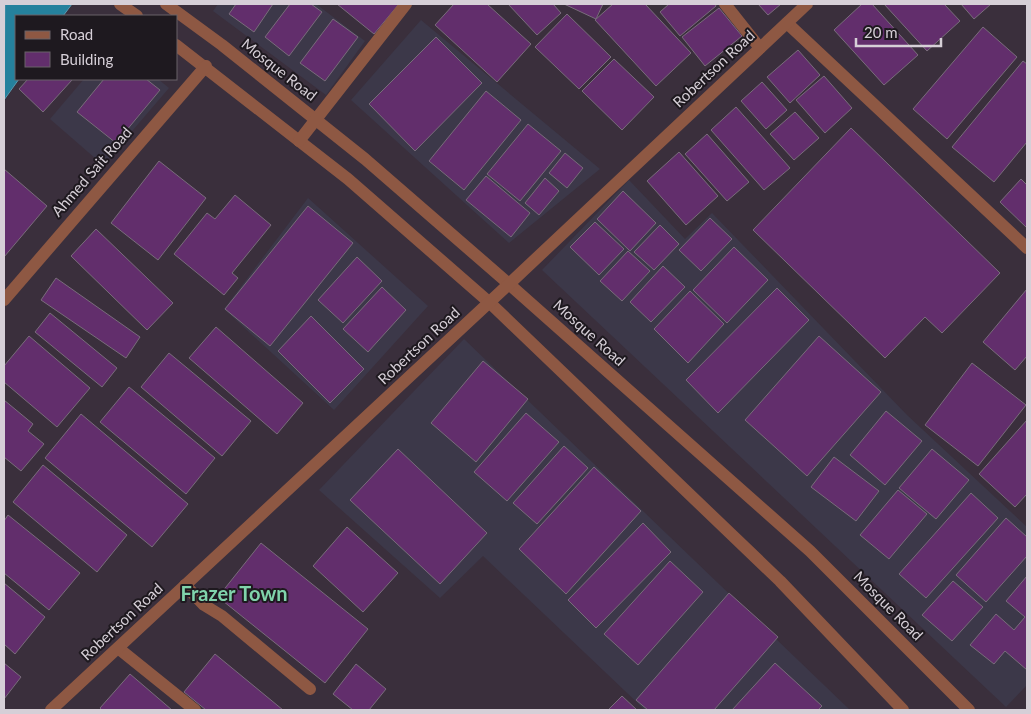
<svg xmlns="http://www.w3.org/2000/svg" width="1031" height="714" font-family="Lato,sans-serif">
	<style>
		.commercial { fill: #3c3849 }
		.water { fill: #25819d; stroke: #5a98ae }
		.building { fill: #622e6c; stroke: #796c7b }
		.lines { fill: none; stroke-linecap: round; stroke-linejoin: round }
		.minor { stroke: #8e5843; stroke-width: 12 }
		.labels { text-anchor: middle; stroke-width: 4; stroke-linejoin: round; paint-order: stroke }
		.street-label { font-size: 15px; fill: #d6cfd7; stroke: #1e191f }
		.district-label { font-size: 20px; font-weight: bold; fill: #80d3ab; stroke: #1e191f }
	</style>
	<rect width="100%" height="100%" fill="#3a2f3c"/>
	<!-- commercial -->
	<g class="commercial">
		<polygon points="218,4 316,4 365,41 326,95 213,11"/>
		<polygon points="421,20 600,169 509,243 351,100"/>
		<polygon points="84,79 158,79 169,88 103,165 50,119"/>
		<polygon points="629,180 685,239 712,213 907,415 1027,527 1027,685 1006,707 542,270"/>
		<polygon points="308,198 428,306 334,410 224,309"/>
		<polygon points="464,339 850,710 645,710 483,556 440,598 319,490"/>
	</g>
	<!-- water -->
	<polygon class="water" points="5,4 72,4 63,16 16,16 16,79 19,79 4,100"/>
	<!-- building -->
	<g class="building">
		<polygon points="236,4 273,4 254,32 229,14"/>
		<polygon points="290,4 311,4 322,12 289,56 265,37"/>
		<polygon points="337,4 399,4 374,34"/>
		<polygon points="454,4 487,4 531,44 497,82 435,25"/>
		<polygon points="508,4 553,4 561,13 537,35"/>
		<polygon points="564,4 603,4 596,19"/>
		<polygon points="613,4 645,4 691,53 656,86 595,20"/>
		<polygon points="669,4 715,4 716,6 680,36 660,12"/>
		<polygon points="758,4 781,4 768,15"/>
		<polygon points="862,4 872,4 918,55 884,85 834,30"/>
		<polygon points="884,4 944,4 960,21 927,51"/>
		<polygon points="961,4 991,4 974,19"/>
		<polygon points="719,8 742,36 705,66 682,37"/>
		<polygon points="567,14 611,57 579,89 535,47"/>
		<polygon points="333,19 358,37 325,81 300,63"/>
		<polygon points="983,27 1017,57 947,139 913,109"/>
		<polygon points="436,37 482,83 415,151 369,104"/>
		<polygon points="798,50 820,75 790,103 767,77"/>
		<polygon points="614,59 654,97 622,130 582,91"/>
		<polygon points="1023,61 1027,64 1027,142 994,182 952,147"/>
		<polygon points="824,76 852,108 825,133 796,100"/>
		<polygon points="28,79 70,79 72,80 43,112 19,89"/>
		<polygon points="104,79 146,79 160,90 116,143 77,112"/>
		<polygon points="762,82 787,110 766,129 741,101"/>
		<polygon points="486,91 521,120 464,190 429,161"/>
		<polygon points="736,107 790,168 764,190 711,130"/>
		<polygon points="795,112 819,138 794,160 770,134"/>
		<polygon points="528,124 561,151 520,201 487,174"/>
		<polygon points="851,128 1000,273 942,333 925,317 885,358 753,230"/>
		<polygon points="707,134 749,182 727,201 685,154"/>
		<polygon points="679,152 718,196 686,225 647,181"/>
		<polygon points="565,153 583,168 567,188 549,173"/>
		<polygon points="159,161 206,198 158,260 111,223"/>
		<polygon points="4,169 47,206 4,257"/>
		<polygon points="486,176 530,213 511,237 466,200"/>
		<polygon points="545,178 559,191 539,215 525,203"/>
		<polygon points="1021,179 1027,185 1027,228 1000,202"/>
		<polygon points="623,191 656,223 630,251 597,219"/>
		<polygon points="235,195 271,225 232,273 238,278 224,295 174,254 207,213 215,219"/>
		<polygon points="308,206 353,243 270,346 225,309"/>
		<polygon points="710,218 732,239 701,271 679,250"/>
		<polygon points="595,222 624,249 599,275 570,247"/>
		<polygon points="660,225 679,244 654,270 634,252"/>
		<polygon points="96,229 173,303 147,330 71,256"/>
		<polygon points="734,247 768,280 727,323 693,290"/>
		<polygon points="628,251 650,271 622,301 600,281"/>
		<polygon points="357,257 382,281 343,323 318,300"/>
		<polygon points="663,266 685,287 651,322 630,302"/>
		<polygon points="56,278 140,337 126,358 41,300"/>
		<polygon points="382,287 406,310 368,352 343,329"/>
		<polygon points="777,288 809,320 718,413 686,380"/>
		<polygon points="1027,289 1027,356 1015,370 983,342"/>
		<polygon points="690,291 724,324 688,363 654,329"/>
		<polygon points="50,313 117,368 102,387 35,332"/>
		<polygon points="311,316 364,369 330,403 278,351"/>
		<polygon points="216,327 303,403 277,434 189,358"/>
		<polygon points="29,336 90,388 57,427 4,382 4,366"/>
		<polygon points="819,336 881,392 807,476 745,420"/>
		<polygon points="169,353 251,421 222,456 141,387"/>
		<polygon points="483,361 528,399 476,462 431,423"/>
		<polygon points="972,363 1026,405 978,466 925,425"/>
		<polygon points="129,387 215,458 186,494 100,422"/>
		<polygon points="4,400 33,424 28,431 44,444 21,471 4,457"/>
		<polygon points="886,411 922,441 885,485 850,455"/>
		<polygon points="526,413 559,442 507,501 474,472"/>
		<polygon points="81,414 188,504 152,547 45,458"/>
		<polygon points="1027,420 1027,494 1015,507 979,474"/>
		<polygon points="564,446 588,468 537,524 513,503"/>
		<polygon points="398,449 487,533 440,584 350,500"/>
		<polygon points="932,449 969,480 936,519 899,488"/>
		<polygon points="834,457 879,491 856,521 811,487"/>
		<polygon points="43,465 127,535 97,572 13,502"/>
		<polygon points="594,467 641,511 566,594 519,549"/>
		<polygon points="898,490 927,514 889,559 860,535"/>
		<polygon points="971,493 998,518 926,598 899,574"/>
		<polygon points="8,515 80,573 49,610 4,573 4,521"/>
		<polygon points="1006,518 1027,537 1027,556 986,602 956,575"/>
		<polygon points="643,523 671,552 596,628 568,600"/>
		<polygon points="347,527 398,573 363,612 313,566"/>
		<polygon points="261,543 368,629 325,683 218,597"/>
		<polygon points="670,561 703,592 638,665 604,634"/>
		<polygon points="1027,576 1027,670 1005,651 994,664 970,645 996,614 1014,630 1025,617 1006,601"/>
		<polygon points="953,581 983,607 952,641 922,615"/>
		<polygon points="4,583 45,617 15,654 4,644"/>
		<polygon points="729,593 778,637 714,710 648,710 636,700"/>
		<polygon points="215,654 283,710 206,710 184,692"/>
		<polygon points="4,663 21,677 4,699"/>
		<polygon points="775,663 822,706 818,710 732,710"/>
		<polygon points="356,664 386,689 369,710 353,710 333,694"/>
		<polygon points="130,674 172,710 102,710 100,708"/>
		<polygon points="622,696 637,710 608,710"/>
	</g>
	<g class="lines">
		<!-- minor -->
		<g class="minor">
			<polyline points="120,4 137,16"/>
			<polyline points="166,4 222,45 365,159 509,284 810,551 969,710"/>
			<polyline points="725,4 760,48"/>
			<polyline points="787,23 1027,248"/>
			<polyline points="176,45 348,179 490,303 780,581 903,710"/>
			<polyline points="299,141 406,4"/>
			<polyline points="4,300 206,66"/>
			<polyline points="185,585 204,605 222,616 310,689"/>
			<polyline points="118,648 195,710"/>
			<polyline points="51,710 509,284 807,4"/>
		</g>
	</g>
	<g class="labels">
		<!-- street labels -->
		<g class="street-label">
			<text transform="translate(714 69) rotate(-43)" y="5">Robertson Road</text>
			<text transform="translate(279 70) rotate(38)" y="5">Mosque Road</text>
			<text transform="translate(92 172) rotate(-49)" y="5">Ahmed Sait Road</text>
			<text transform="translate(589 333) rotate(42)" y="5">Mosque Road</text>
			<text transform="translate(419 346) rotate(-43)" y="5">Robertson Road</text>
			<text transform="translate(888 606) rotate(45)" y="5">Mosque Road</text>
			<text transform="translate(122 622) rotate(-43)" y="5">Robertson Road</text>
		</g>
		<!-- district labels -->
		<g class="district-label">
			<text x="234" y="601">Frazer Town</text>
		</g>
	</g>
	<!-- border -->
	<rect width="1031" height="714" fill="none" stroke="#d6cfd7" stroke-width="10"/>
	<!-- legend -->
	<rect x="15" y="15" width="162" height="65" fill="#1e191f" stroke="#686269"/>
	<rect x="25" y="31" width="25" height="8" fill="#8e5843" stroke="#686269"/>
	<text x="60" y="40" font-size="15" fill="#d6cfd7">Road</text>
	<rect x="25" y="52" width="25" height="15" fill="#622e6c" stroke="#686269"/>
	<text x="60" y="65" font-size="15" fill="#d6cfd7">Building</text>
	<!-- scale -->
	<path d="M856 38v8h85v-8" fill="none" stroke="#d6cfd7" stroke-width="2.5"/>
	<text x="864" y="38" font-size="15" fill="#d6cfd7" stroke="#1e191f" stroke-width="4" paint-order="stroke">20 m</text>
</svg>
